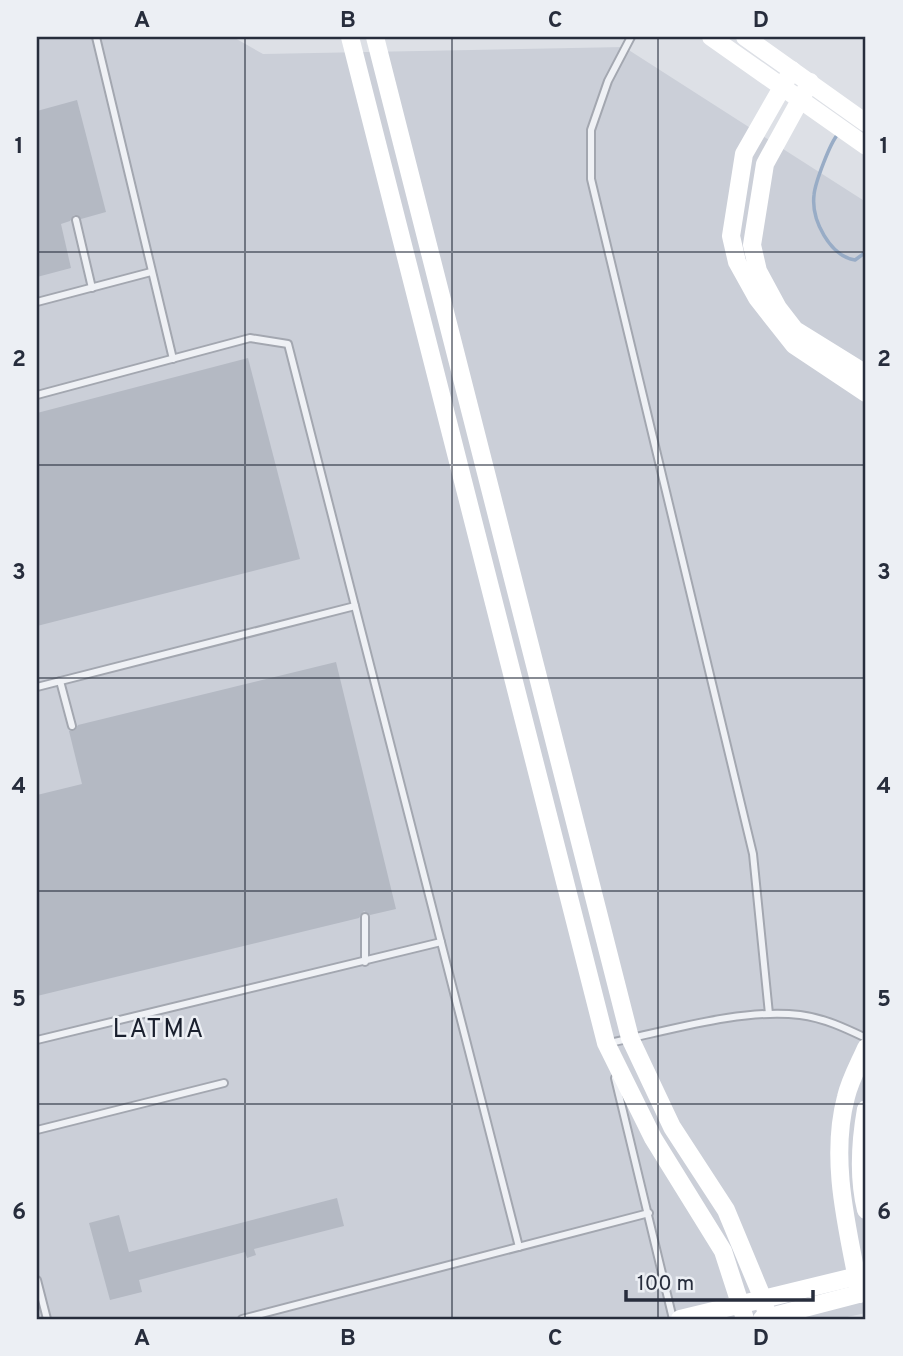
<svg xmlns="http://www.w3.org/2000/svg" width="903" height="1356" font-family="Overpass,sans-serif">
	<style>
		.built { fill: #cbcfd8 }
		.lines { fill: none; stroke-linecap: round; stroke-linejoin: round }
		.stream { stroke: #98acc6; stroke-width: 3.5 }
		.building { fill: #b4b9c3 }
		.lane-casing { stroke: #a3a7b0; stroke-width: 10 }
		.lane { stroke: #eff1f5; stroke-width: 6 }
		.secondary { stroke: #fff; stroke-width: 18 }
		.grid { fill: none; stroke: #272d3c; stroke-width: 2; stroke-opacity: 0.55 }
		.labels { text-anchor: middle; stroke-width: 5; stroke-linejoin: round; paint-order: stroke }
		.neighbourhood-label { font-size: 26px; letter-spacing: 2px; fill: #191f2d; stroke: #eceff4 }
		.neatline { fill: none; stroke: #272d3c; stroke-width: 2.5 }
		.grid-label { font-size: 23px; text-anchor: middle; font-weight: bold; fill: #272d3c }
	</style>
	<rect width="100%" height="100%" fill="#dde0e6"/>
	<!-- built -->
	<polygon class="built" points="37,37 233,37 263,54 624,47 866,202 866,1313 838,1319 37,1319"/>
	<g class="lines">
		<!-- stream -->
		<path class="stream" d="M 838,134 C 830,143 815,183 814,195 C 811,220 830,256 855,260 L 866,252"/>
	</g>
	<!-- building -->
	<g class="building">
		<polygon points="77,100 106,212 81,219 74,215 70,221 61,224 71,268 37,277 37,111"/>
		<polygon points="248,358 300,559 37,626 37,413"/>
		<polygon points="336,662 396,909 370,915 364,911 359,918 37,996 37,795 82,784 69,731 75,730 78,725"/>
		<polygon points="337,1198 344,1226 254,1249 256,1255 247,1258 245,1252 139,1280 142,1292 110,1300 89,1223 119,1215 129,1252"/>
	</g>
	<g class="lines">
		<!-- lane casing -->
		<g class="lane-casing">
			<g id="lane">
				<polyline points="96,37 173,359"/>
				<polyline points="631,37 608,81 591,130 591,179 753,854 769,1014"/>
				<polyline points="76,220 92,288"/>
				<polyline points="37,302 151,272"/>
				<polyline points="37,395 250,338 288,344 519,1247"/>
				<polyline points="60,681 72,726"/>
				<polyline points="37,687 355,606"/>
				<polyline points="365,917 365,962"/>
				<polyline points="37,1040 441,942"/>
				<path d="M 609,1043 C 668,1031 741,1008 800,1015 C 824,1018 845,1028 866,1038"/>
				<polyline points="615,1078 673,1319"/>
				<polyline points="37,1130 224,1083"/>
				<polyline points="37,1280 47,1319"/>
				<polyline points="242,1319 649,1213"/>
			</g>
		</g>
		<!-- lane -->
		<use href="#lane" class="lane"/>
		<!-- secondary -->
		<g class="secondary">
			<polyline points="350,37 606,1043 653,1138 723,1251 745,1319"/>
			<polyline points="375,37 630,1038 672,1127 726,1210 763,1299 768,1319"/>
			<polyline points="711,37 866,146"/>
			<polyline points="745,37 866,123"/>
			<polyline points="792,70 744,154 731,236 737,262 757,298 794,345 866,393"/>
			<polyline points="810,82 765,164 752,245 758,271 778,308 795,330 866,374"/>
			<path d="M 866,1109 C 860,1143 858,1177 866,1210"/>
			<path d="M 860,1294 C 848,1230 829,1161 846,1097 C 850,1080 859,1064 866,1048"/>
			<polyline points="680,1319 866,1274"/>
			<polyline points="762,1319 866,1292"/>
		</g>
	</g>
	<!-- grid -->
	<path class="grid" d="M 245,37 L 245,1319M 452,37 L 452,1319M 658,37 L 658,1319M 37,252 L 866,252M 37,465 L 866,465M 37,678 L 866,678M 37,891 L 866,891M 37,1104 L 866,1104"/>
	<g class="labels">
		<!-- neighbourhood labels -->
		<g class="neighbourhood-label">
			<text x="159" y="1037">LATMA</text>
		</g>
	</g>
	<!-- border -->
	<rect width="903" height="1356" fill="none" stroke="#eceff4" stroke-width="77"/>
	<!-- scale -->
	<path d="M626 1290v10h187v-10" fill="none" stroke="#272d3c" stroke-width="3.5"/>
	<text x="637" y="1290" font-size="21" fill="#272d3c" stroke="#eceff4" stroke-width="5" paint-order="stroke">100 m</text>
	<rect x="38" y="38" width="826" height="1280" class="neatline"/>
	<g class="grid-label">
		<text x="142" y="27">A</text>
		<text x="348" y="27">B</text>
		<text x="555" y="27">C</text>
		<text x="761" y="27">D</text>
		<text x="19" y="153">1</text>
		<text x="884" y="153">1</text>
		<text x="19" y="366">2</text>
		<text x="884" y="366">2</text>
		<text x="19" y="579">3</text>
		<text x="884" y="579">3</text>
		<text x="19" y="793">4</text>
		<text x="884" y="793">4</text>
		<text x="19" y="1006">5</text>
		<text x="884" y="1006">5</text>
		<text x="19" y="1219">6</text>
		<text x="884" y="1219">6</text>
		<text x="142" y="1345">A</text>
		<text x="348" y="1345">B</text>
		<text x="555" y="1345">C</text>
		<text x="761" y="1345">D</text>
	</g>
</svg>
